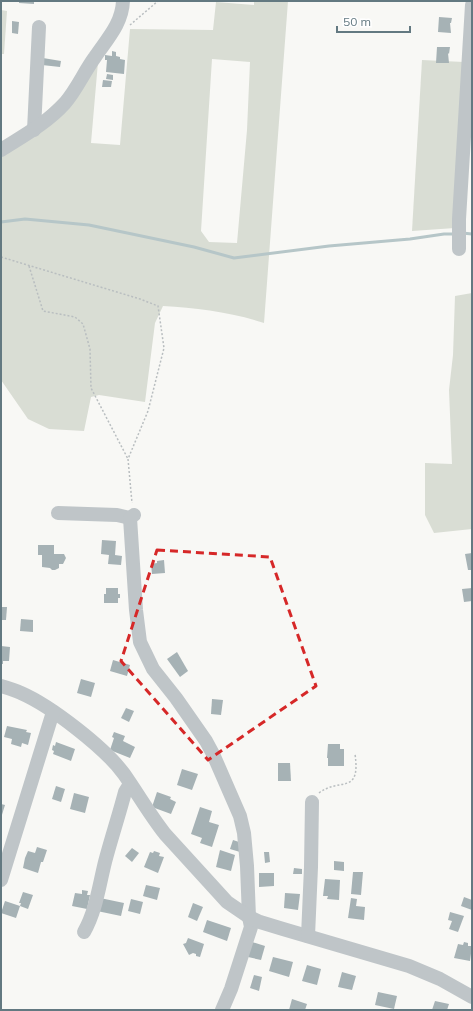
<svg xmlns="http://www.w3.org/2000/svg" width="473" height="1011" font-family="Mulish,sans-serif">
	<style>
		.green { fill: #d9ddd4; fill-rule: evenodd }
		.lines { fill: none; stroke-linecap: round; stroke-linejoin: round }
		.stream { stroke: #b6c6c8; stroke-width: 3 }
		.building { fill: #a6b2b5 }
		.path { stroke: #b9bec0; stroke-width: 1.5; stroke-dasharray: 2 2; stroke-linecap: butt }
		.minor { stroke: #bfc5c8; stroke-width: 14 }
		.marked { fill: none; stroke: #d62828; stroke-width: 3; stroke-dasharray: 8 5; stroke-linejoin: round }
	</style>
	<rect width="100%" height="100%" fill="#f8f8f5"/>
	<!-- green -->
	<g class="green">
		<path d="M 254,1 L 288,1 L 264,323 C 231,312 197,308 163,306 L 155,323 L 145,402 L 99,395 L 91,397 L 84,431 L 49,429 L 28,419 L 1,380 L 1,155 L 98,62 L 91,143 L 120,145 L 130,29 L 213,30 L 216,2 L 254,5 ZM 212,59 L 250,62 L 247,130 L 237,243 L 209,242 L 201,231 Z"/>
		<polygon points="1,10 7,11 4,54 1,54"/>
		<polygon points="422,60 464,62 455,228 412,231"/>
		<polygon points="472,293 472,529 434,533 425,515 425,463 452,464 449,390 453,355 455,296"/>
	</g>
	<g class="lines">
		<!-- stream -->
		<g class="stream">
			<polyline points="1,222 25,219 89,225 194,247 234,258 329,246 410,239 444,234 453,234"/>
			<polyline points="462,233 472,234"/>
		</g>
	</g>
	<!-- building -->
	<g class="building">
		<polygon points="19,1 34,1 34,4 19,3"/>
		<polygon points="439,17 452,18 451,23 450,23 451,33 438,32"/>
		<polygon points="12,21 19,22 18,34 12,33"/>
		<polygon points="437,47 450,47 449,54 448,53 449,63 436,63"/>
		<polygon points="112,51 116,52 116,56 120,57 120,59 125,60 124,74 106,72 107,60 105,60 105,55 112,56"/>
		<polygon points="43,58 61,61 60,67 42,65"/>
		<polygon points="107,74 113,75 113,80 106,79"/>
		<polygon points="103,80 112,81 111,87 102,87"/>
		<polygon points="102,540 116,541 115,555 122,556 121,565 108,564 109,555 101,554"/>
		<polygon points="38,545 54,545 54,554 64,554 66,558 63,564 59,564 59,568 55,570 52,570 50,568 42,567 42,555 38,555"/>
		<polygon points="472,553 472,570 468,570 465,554"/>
		<polygon points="164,560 165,573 152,574 151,564 157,563 157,561"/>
		<polygon points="106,588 118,588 118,594 120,594 120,598 118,598 118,603 104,603 104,594 106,594"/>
		<polygon points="472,588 472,601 464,602 462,589"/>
		<polygon points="1,607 7,607 6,620 1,620"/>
		<polygon points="21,619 33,620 33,632 20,631"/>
		<polygon points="1,646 10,647 9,661 3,661 3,664 1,664"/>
		<polygon points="177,652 188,671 180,677 167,659"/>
		<polygon points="113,660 130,665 127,676 110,671"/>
		<polygon points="81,679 95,683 91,697 77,693"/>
		<polygon points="212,699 223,700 221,715 211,714"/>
		<polygon points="126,708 134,711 129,722 121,718"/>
		<polygon points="7,726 27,730 26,732 31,733 28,745 22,743 21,747 11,744 12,739 4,737"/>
		<polygon points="114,732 125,736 123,741 135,747 130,758 110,750 114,738 112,737"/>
		<polygon points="56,742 75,749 71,761 53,754 54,751 52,750 53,745 55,746"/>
		<polygon points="328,744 340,744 340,749 344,749 344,766 328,766 328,758 327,758"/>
		<polygon points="278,763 290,763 291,781 278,781"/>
		<polygon points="182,769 198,774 192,790 177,785"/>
		<polygon points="56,786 65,789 61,802 52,799"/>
		<polygon points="157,792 171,797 170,799 176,802 171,814 152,807"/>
		<polygon points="74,793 89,797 85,813 70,809"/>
		<polygon points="1,804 5,805 1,818"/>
		<polygon points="200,807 212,811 209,822 219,825 212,847 200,843 202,838 191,834"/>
		<polygon points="233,840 242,843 240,852 230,849"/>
		<polygon points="37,847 47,850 43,862 41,862 38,873 23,868 25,858 28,851 35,853"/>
		<polygon points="132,848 139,853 132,862 125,856"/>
		<polygon points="220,850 235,855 231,871 216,867"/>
		<polygon points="154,851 160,853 159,856 164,857 158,873 144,867 150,852 153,853"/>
		<polygon points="264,852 269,852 270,862 265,863"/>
		<polygon points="334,861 344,862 344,871 334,870"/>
		<polygon points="294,868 302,869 302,874 293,874"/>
		<polygon points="353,872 363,872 361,895 351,894"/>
		<polygon points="259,873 274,873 274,886 259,887"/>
		<polygon points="325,879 340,880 339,900 327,899 328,896 323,896"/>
		<polygon points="146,885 160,888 157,900 143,896"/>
		<polygon points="82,890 88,891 87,895 90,895 87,909 72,906 75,893 82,894"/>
		<polygon points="23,892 33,895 28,909 20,906 21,903 19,903"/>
		<polygon points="285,893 300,894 298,910 284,908"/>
		<polygon points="464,897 472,900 472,910 461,906"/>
		<polygon points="100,898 124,903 121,916 97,911"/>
		<polygon points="351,898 357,899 356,906 365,907 364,920 348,918"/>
		<polygon points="131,899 143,902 140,914 128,911"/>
		<polygon points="5,901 20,906 16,918 1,913"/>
		<polygon points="193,903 203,907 197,921 188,917"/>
		<polygon points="450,912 464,916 458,932 449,929 452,921 448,920"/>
		<polygon points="207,920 231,928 227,941 203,932"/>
		<polygon points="188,938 204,944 200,957 196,956 196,954 193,953 189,955 183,944 186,943"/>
		<polygon points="252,942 265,946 261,960 248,957"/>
		<polygon points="464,942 468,943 468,946 472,946 470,961 454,958 458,944 463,945"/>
		<polygon points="273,957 293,962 289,977 269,971"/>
		<polygon points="307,965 321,969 317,985 302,981"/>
		<polygon points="342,972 356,976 352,990 338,987"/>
		<polygon points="254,975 262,977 259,991 250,988"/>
		<polygon points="378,992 397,996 394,1009 375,1005"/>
		<polygon points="292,999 307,1004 305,1010 289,1010"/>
		<polygon points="435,1001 449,1004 447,1010 432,1010"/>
	</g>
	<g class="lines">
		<!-- path -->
		<g class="path">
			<polyline points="130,25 158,1"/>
			<polyline points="1,257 140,299 158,306 164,348 148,411 128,459 132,503"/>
			<polyline points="29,266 43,311 75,317 83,324 90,349 91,388 128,459"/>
			<path d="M 319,793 C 339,777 361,796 355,754"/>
		</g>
		<!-- minor -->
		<g class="minor">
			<polyline points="34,130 39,27"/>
			<path d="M 1,150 C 23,136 47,123 65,103 C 77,89 84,72 95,57 C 107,39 122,24 123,1"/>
			<polyline points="459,249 459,219 472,5"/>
			<polyline points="58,513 117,515 130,518"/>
			<polyline points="134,515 130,518 136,610 140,642 153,669 176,698 206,741 213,754 240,816 244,833 247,866 249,917 251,927 231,989 222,1010"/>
			<path d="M 1,686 C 8,688 15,690 21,693 C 51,706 105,748 124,774 C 138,794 150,815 165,834 L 227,902 L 249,917 L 260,922 L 283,929 L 409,966 L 440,979 L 472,997"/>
			<polyline points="1,880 53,712"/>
			<path d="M 84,932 C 96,911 99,886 105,862 C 111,839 119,815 125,792 L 130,784"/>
			<polyline points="308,936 311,867 312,802"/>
		</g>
	</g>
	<!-- marked area -->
	<path class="marked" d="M 157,550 L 270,557 L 316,686 L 208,760 L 121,661 Z"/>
	<!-- border -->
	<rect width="473" height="1011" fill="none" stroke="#637981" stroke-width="4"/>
	<!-- scale -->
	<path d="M337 26v6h73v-6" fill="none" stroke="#637981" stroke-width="2"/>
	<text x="343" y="26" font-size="12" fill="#637981" stroke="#ffffff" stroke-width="3" paint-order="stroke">50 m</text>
</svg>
